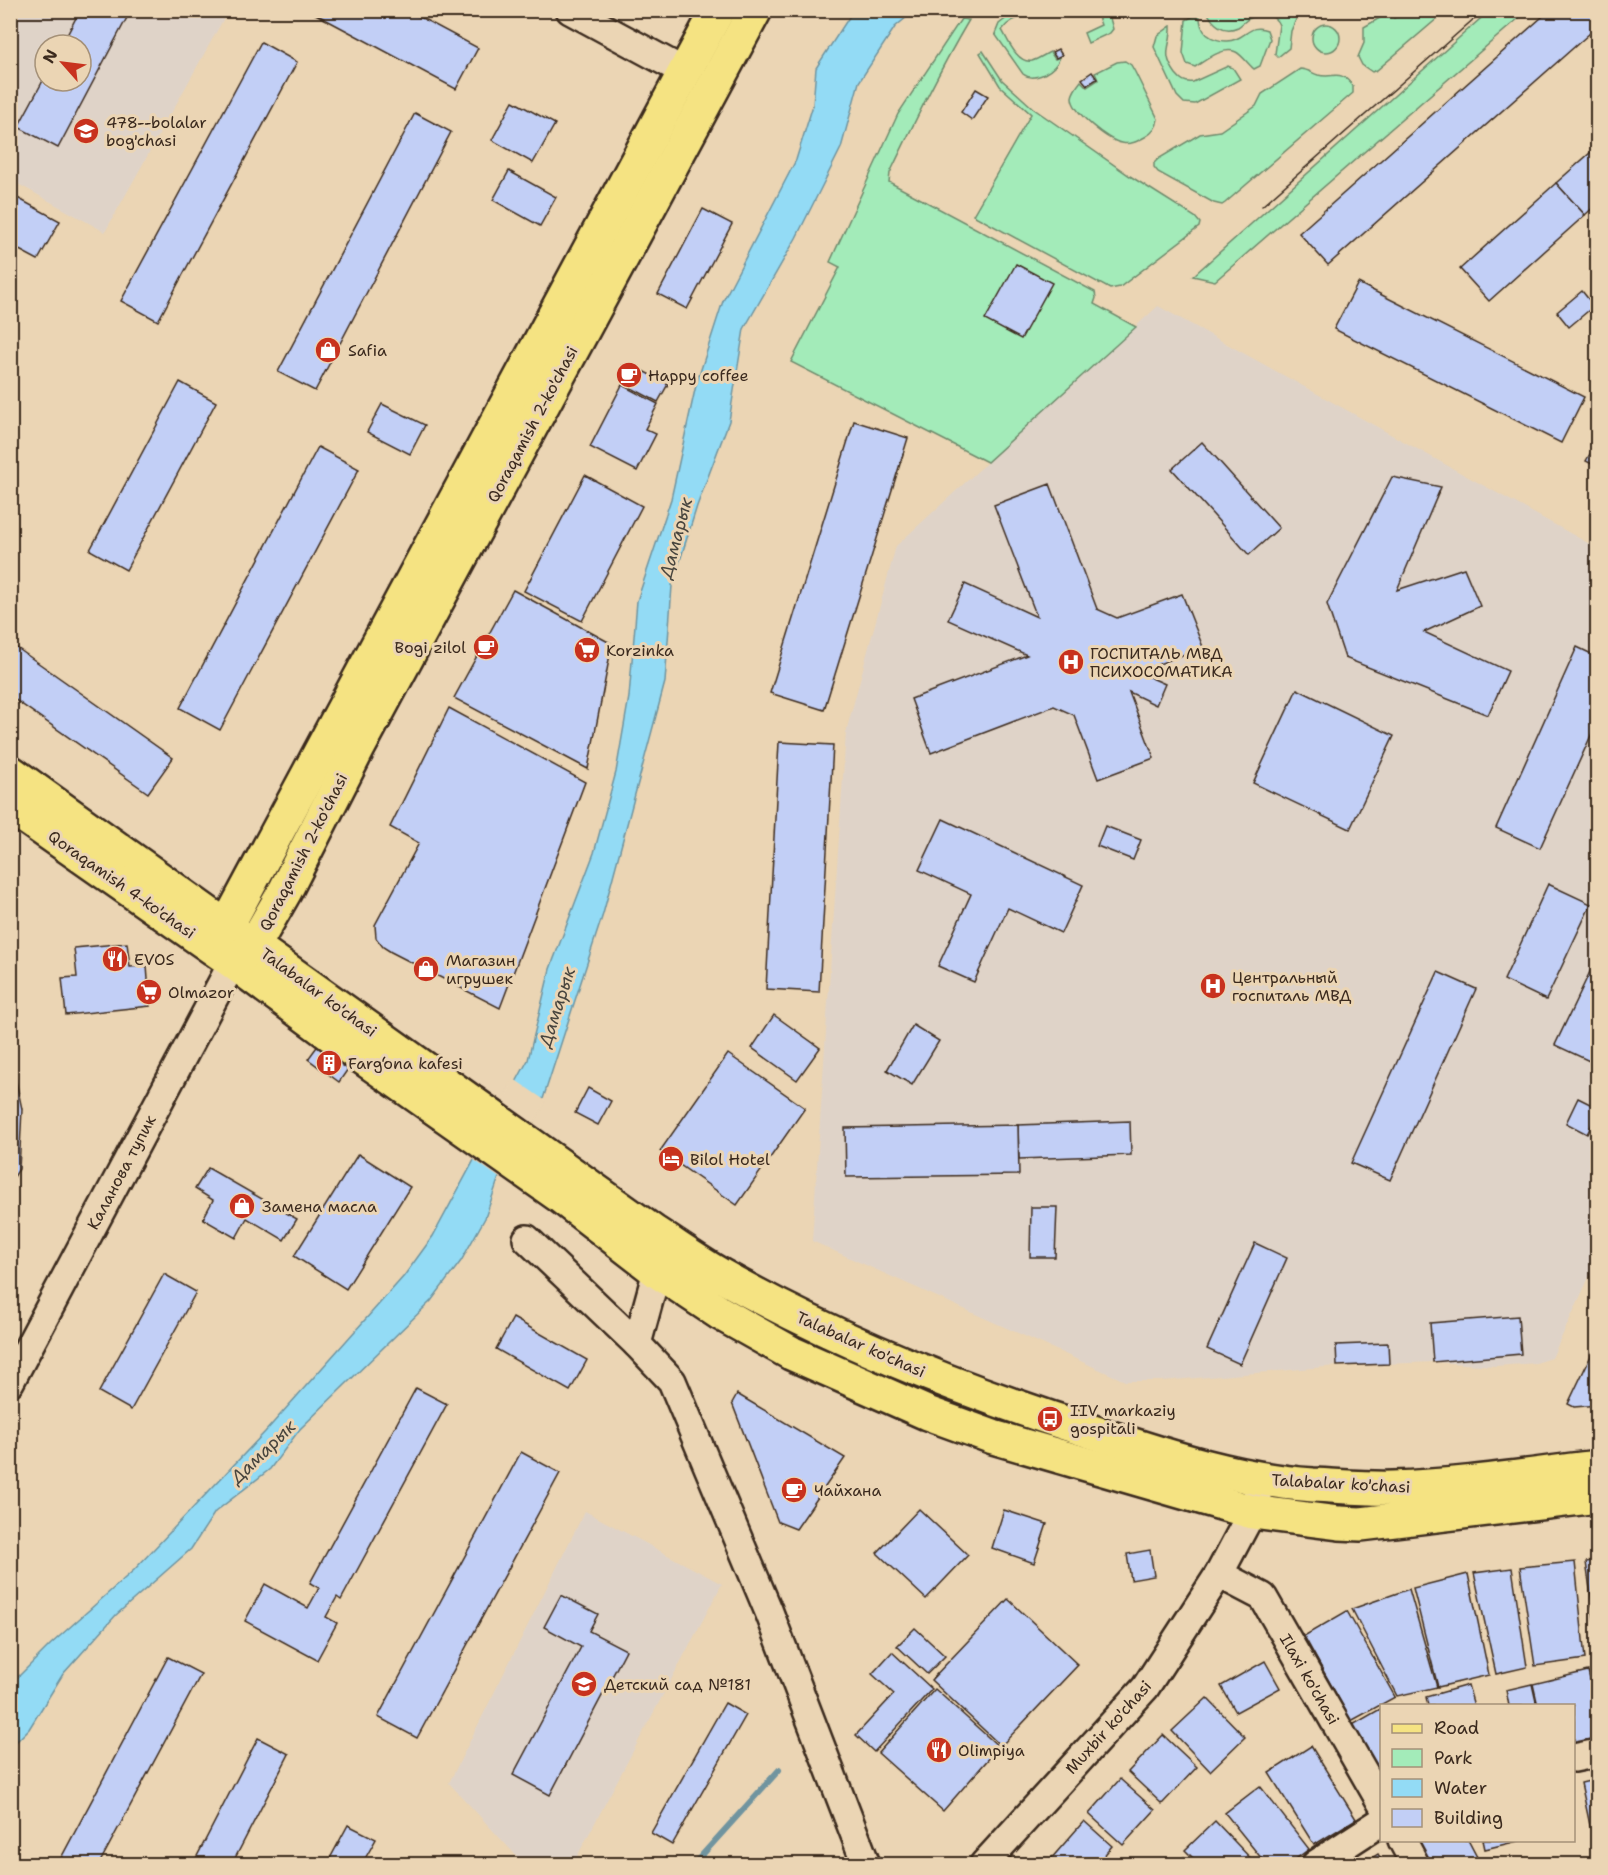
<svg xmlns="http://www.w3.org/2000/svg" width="1608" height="1875" font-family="'Shantell Sans',sans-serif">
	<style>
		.built { fill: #dfd3c8; fill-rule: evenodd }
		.green { fill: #a3ebb9; stroke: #6f8a6c; stroke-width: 1.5 }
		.water { fill: #93dbf5; stroke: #70949f; stroke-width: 1.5 }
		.pier { fill: #ebd5b4 }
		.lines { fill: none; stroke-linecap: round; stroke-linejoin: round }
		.stream { stroke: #70949f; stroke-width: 6 }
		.building { fill: #c2cff6; stroke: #3b2a1e; stroke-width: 1.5 }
		.minor-casing { stroke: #3b2a1e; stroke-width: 32 }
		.major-casing { stroke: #3b2a1e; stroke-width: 38 }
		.minor { stroke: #ebd5b4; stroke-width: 27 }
		.major { stroke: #f5e382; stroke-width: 33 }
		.tram { stroke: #3b2a1e; stroke-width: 1.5 }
		.labels { text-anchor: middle; stroke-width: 6; stroke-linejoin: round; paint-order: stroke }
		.poi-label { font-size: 16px; fill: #3b2a1e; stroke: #ebd5b4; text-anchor: start }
		.street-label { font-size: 16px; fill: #3b2a1e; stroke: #ebd5b4 }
		.water-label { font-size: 18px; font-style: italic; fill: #48453e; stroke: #ebd5b4 }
	</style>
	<rect width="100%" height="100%" fill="#ebd5b4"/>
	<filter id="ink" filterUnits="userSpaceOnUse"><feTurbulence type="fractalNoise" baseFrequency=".0167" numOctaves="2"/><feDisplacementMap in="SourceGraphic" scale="12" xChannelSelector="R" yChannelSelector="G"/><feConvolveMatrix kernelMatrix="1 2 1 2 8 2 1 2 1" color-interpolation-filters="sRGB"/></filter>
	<g filter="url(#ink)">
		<!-- built -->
		<g class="built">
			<path d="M 11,11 L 228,11 L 105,232 L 11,180 ZM 45,45 L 81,45 L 81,81 L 45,81 Z"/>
			<polygon points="1158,306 1597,548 1597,1260 1552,1358 1536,1363 1495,1366 1433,1362 1337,1366 1162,1381 1125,1381 812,1241 846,732 896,546"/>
			<polygon points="585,1511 722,1584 573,1864 524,1864 449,1783"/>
		</g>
		<!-- green -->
		<g class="green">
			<path d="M 1017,10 L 1035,11 C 1024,17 1010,18 1002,30 C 1008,40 1017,64 1032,61 C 1038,59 1044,55 1050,52 L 1055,59 L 1060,57 C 1056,70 1035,83 1023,74 L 995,34 L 999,24 Z"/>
			<polygon points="1096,11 1108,11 1113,29 1110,33 1088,43 1084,33 1101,25"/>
			<path d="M 1207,11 L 1296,11 L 1298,15 L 1291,31 L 1289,48 L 1278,57 L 1275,54 L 1279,25 C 1274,13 1261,13 1250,18 C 1245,20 1242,25 1238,27 C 1223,34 1212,23 1207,11 Z"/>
			<polygon points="1407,11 1446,11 1377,70 1372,72 1362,65 1358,57 1364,43 1364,27 1390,12 1394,18"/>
			<polygon points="1489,11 1527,11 1215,281 1193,276"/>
			<path d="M 1199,13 C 1200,17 1200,23 1202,27 C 1206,39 1225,44 1236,39 C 1248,34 1252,24 1267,30 L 1270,39 L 1260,66 L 1254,69 C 1248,64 1242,55 1236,52 C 1222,46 1205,61 1195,67 L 1187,64 L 1183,53 L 1186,20 Z"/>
			<path d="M 961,19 L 969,20 C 940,69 915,121 890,173 L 889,182 L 1095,292 L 1096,298 L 1094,304 L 1136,327 L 987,462 L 791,362 L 840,267 L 830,262 L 898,114 Z"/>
			<circle cx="1326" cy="38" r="14"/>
			<path d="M 1171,26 C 1172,47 1160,52 1176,74 C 1181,80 1185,83 1193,82 L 1228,66 L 1233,68 L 1240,79 L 1195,104 L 1184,103 L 1177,96 L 1154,47 L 1157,36 Z"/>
			<polygon points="983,51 1002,80 1034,109 1130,176 1195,217 1200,223 1199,227 1120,287 1110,289 973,215 1031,114 1000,86 980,53"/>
			<path d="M 1125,61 L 1131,65 L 1135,72 L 1158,119 C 1157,128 1153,133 1145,137 C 1138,141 1131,145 1122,143 C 1108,141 1072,112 1072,97 C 1073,91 1077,86 1081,81 L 1087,87 L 1098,80 L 1095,73 L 1117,62 Z"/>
			<path d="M 1300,69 C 1307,69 1312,73 1318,75 C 1335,79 1339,68 1353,86 L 1353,93 L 1225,203 L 1222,205 L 1214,203 L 1158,172 L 1154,167 L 1154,163 L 1158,159 L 1200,134 L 1220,131 L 1256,106 L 1262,94 Z"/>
		</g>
		<!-- water -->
		<polygon class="water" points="853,11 914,11 895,27 859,82 841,148 796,238 744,329 729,421 697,506 672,586 665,682 603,914 543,1099 499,1177 485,1218 461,1261 431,1301 300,1429 270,1469 215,1512 191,1549 116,1615 63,1674 29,1729 11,1747 11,1684 51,1644 134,1570 265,1432 404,1276 433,1236 528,1060 550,969 594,853 616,772 629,697 637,601 671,499 696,385 723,301 796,160 813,105 816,68"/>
		<!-- pier -->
		<polygon class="pier" points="514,1079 546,1101 501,1179 471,1158"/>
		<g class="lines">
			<!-- stream -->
			<polyline class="stream" points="694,1864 779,1770"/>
		</g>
		<!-- building -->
		<g class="building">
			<polygon points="80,10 131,10 58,148 18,127 45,77 45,81 81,81 81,45 62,45"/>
			<polygon points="308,10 407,10 478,48 456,89"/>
			<polygon points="1550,10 1598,10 1598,26 1328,265 1299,233"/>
			<polygon points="261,42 297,62 158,321 121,301"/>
			<polygon points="1058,49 1062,55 1056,58 1052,52"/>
			<polygon points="1092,72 1097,79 1087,85 1082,79"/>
			<polygon points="976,89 988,96 972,120 961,112"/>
			<polygon points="513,101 555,124 533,163 492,140"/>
			<polygon points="415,113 451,132 315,391 278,372"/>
			<polygon points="1598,146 1598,203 1585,215 1556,183"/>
			<polygon points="509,171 556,197 540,226 493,200"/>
			<polygon points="1556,183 1585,215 1489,301 1460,269"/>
			<polygon points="10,194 60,221 38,260 10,245"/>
			<polygon points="703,209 732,224 687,309 658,294"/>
			<polygon points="1016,264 1052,283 1021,339 985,320"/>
			<polygon points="1358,283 1584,397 1561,443 1334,329"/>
			<polygon points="1582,291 1594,306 1569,327 1557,312"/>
			<polygon points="633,366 668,384 658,402 624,384"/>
			<polygon points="180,382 216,402 126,570 90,550"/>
			<polygon points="622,385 658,404 645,429 656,434 637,471 590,447"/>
			<polygon points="382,404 425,425 410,454 367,432"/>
			<polygon points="854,421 908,438 824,710 770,693"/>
			<polygon points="1598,440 1598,467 1586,461"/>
			<polygon points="1202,442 1279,528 1249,555 1172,469"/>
			<polygon points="318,447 359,469 220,730 180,708"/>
			<polygon points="585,475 642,506 582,621 524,591"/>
			<polygon points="1392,477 1441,487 1397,590 1464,568 1480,606 1424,632 1508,671 1488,715 1345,658 1327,604"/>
			<polygon points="1050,484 1097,609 1117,618 1182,594 1203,647 1138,672 1165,684 1156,705 1129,692 1154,758 1098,779 1074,715 1054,706 931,753 911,699 1027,655 948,620 965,584 1037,617 994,505"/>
			<polygon points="513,590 612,644 588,769 454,698"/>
			<polygon points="10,643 173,758 148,793 10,696"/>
			<polygon points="1577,647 1598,657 1598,720 1540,848 1496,828"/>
			<polygon points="1297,689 1394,736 1350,829 1253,783"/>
			<polygon points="449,708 585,782 500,1008 391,952 383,947 376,938 375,925 419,843 390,827"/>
			<polygon points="779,742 833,745 819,992 766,989"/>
			<polygon points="943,819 1083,885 1061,933 1008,908 974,982 938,966 971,894 919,870"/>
			<polygon points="1105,826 1141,840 1133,860 1097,846"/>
			<polygon points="1548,884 1591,904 1546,1000 1504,980"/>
			<polygon points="127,943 130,967 147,966 150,1006 66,1015 62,978 77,977 74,948"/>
			<polygon points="1598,955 1598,1065 1555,1045"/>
			<polygon points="1438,972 1476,989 1390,1180 1351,1163"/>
			<polygon points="774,1015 820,1048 797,1080 752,1048"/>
			<polygon points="913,1025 939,1041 912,1085 887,1070"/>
			<polygon points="319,1044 350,1066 339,1082 308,1059"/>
			<polygon points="10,1053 22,1109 19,1169 10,1183"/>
			<polygon points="728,1054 805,1108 737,1205 660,1151"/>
			<polygon points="588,1088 611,1101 598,1125 575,1113"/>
			<polygon points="1578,1098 1598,1108 1598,1113 1587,1134 1566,1123"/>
			<polygon points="1130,1121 1131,1155 1019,1159 1018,1125"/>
			<polygon points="1018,1125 1019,1175 846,1177 845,1128"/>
			<polygon points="358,1154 410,1187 346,1289 294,1256"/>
			<polygon points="208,1168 297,1219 284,1240 247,1218 236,1238 203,1219 213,1200 195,1189"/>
			<polygon points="1031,1207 1057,1207 1055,1257 1030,1257"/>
			<polygon points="1255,1243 1287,1258 1240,1364 1207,1349"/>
			<polygon points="164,1274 196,1292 131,1410 99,1392"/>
			<polygon points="1518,1316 1521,1354 1433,1362 1430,1323"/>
			<polygon points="513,1318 587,1360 570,1391 496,1349"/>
			<polygon points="1388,1343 1389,1364 1337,1366 1336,1345"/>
			<polygon points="1597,1343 1598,1405 1574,1407 1568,1404"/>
			<polygon points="416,1388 447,1404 341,1600 337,1597 326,1617 337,1623 317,1660 245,1621 265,1584 308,1608 319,1588 310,1583"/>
			<polygon points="737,1394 845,1458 796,1529 778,1522 732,1403"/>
			<polygon points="521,1452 560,1473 417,1738 378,1717"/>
			<polygon points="919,1509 968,1555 926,1599 877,1553"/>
			<polygon points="1004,1510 1047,1524 1034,1563 992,1548"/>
			<polygon points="1150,1550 1154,1576 1131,1580 1127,1554"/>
			<polygon points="1598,1560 1598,1643 1586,1562"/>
			<polygon points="1575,1562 1585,1659 1535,1666 1520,1567"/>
			<polygon points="1512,1568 1527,1667 1496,1674 1474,1573"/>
			<polygon points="1468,1574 1489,1675 1438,1687 1413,1588"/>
			<polygon points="1409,1589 1437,1687 1397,1696 1352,1609"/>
			<polygon points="561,1595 598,1614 589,1631 626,1650 550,1795 513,1775 581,1647 544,1627"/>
			<polygon points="1008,1599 1078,1665 1001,1746 931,1680"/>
			<polygon points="1347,1611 1395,1697 1351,1721 1304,1636"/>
			<polygon points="915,1628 945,1656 927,1674 897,1646"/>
			<polygon points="892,1652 932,1689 874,1752 856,1735 894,1694 872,1674"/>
			<polygon points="168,1657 201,1674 99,1864 69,1864 60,1860"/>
			<polygon points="1265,1661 1280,1688 1236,1712 1221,1686"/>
			<polygon points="1598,1670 1598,1705 1590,1672"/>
			<polygon points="1588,1671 1598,1712 1598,1741 1574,1747 1574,1706 1538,1706 1533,1684"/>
			<polygon points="1532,1684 1537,1706 1509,1706 1506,1690"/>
			<polygon points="1468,1685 1474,1706 1428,1706 1426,1697"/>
			<polygon points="935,1689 999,1747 943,1811 878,1753"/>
			<polygon points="1207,1698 1245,1737 1210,1771 1172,1731"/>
			<polygon points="725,1703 746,1715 672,1845 651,1833"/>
			<polygon points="1382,1708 1382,1783 1349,1727"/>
			<polygon points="1163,1735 1197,1767 1162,1804 1128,1772"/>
			<polygon points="258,1738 289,1754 232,1864 193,1864"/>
			<polygon points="1311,1746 1356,1819 1314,1845 1269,1773"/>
			<polygon points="1120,1779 1155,1810 1123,1845 1089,1814"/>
			<polygon points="1598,1779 1598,1863 1581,1783"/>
			<polygon points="1260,1786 1309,1849 1289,1864 1266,1864 1225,1813"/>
			<polygon points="1084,1821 1112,1846 1097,1864 1055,1864 1050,1860"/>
			<polygon points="1215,1821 1256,1864 1199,1864 1185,1850"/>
			<polygon points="348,1825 376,1839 362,1864 327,1864"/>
			<polygon points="1416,1840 1468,1840 1479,1861 1473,1864 1428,1864"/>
			<polygon points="1483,1840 1522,1840 1485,1849"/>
			<polygon points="1378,1854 1384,1864 1362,1864"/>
			<polygon points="1184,1857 1190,1864 1176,1864"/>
		</g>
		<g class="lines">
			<!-- minor casing -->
			<g class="minor-casing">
				<g id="minor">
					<polyline points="570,10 685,72"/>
					<polyline points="527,1239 637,1344"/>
					<polyline points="657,1271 637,1344 672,1381 769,1612 866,1864"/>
					<polyline points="10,1382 233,962"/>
					<polyline points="1219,1574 1263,1597 1382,1804"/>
					<polyline points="1574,1758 1598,1753"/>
					<polyline points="1402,1840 1415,1864"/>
					<polyline points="984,1864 1145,1688 1219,1574 1252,1512 1258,1492"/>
					<polyline points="1316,1864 1382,1821"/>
				</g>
			</g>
			<!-- major casing -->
			<g class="major-casing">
				<g id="major">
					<path d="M 10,772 L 653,1232 C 675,1246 697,1262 720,1275 C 840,1343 968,1393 1099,1434 C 1168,1457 1240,1480 1313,1485 C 1339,1486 1367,1489 1393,1488 C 1461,1486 1530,1475 1598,1467"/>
					<polyline points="10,806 233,962 345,1045 560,1196 657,1271 720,1313 791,1353 927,1413 993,1437 1252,1512 1339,1523 1361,1524 1598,1496"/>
					<polyline points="230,947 227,926 718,10"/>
					<polyline points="237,959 254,945 285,891 358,748 755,10"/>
				</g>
			</g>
			<!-- minor -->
			<use href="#minor" class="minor"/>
			<!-- major -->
			<use href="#major" class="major"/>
			<!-- tram -->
			<polyline class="tram" points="1262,206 1476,17 1479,10"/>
		</g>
	</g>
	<!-- icons -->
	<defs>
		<g id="school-disc" transform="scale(1.35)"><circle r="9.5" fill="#c8321e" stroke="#ebd5b4"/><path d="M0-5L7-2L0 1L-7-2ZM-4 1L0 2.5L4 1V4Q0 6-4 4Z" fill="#fff"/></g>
		<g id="shop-disc" transform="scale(1.35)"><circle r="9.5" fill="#c8321e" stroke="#ebd5b4"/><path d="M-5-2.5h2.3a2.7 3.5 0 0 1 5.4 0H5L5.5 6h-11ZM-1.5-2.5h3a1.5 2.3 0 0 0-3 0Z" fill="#fff"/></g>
		<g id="cafe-disc" transform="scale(1.35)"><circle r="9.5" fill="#c8321e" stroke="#ebd5b4"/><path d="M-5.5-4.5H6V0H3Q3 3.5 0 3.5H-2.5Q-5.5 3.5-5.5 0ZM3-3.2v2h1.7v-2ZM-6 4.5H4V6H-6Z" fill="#fff"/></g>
		<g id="supermarket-disc" transform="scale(1.35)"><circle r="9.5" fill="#c8321e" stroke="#ebd5b4"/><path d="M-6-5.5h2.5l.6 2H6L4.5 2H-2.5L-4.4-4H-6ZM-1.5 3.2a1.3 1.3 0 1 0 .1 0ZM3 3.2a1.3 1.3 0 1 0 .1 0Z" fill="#fff"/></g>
		<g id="hospital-disc" transform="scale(1.35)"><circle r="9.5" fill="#c8321e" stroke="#ebd5b4"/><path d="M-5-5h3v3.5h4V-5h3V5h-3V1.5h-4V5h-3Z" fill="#fff"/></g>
		<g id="restaurant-disc" transform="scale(1.35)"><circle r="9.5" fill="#c8321e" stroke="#ebd5b4"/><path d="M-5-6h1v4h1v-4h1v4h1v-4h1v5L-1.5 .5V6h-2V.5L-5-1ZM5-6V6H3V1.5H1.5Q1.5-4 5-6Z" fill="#fff"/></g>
		<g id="building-disc" transform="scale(1.35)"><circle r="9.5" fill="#c8321e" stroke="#ebd5b4"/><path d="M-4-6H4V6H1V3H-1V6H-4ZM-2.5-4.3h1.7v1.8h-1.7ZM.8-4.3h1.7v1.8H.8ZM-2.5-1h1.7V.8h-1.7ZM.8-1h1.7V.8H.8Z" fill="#fff"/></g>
		<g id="hotel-disc" transform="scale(1.35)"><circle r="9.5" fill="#c8321e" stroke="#ebd5b4"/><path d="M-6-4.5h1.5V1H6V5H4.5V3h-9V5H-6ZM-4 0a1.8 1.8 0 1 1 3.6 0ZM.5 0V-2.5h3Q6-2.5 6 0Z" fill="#fff"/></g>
		<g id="bus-disc" transform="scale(1.35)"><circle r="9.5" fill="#c8321e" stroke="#ebd5b4"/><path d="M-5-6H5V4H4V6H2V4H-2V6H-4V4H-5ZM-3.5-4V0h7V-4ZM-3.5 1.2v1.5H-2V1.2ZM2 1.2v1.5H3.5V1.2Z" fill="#fff"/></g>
	</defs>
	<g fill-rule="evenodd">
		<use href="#school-disc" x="86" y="131"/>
		<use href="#shop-disc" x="328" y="350"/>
		<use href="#cafe-disc" x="629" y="375"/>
		<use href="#cafe-disc" x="486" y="647"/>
		<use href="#supermarket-disc" x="587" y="650"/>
		<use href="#hospital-disc" x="1071" y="662"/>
		<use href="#restaurant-disc" x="115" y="959"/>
		<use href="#shop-disc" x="426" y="969"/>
		<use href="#hospital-disc" x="1213" y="986"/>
		<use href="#supermarket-disc" x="149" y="992"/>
		<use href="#building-disc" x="329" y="1063"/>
		<use href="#hotel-disc" x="671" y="1159"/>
		<use href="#shop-disc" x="242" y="1206"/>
		<use href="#bus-disc" x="1050" y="1419"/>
		<use href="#cafe-disc" x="794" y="1490"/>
		<use href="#school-disc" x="584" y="1684"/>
		<use href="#restaurant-disc" x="939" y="1750"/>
	</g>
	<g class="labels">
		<!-- poi labels -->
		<g class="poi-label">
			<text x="106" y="128">478--bolalar<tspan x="106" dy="18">bog'chasi</tspan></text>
			<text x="348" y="356">Safia</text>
			<text x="648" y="381">Happy coffee</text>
			<text x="466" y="653" text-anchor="end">Bogi zilol</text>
			<text x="606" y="656">Korzinka</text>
			<text x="1090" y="659">ГОСПИТАЛЬ МВД<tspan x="1090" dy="18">ПСИХОСОМАТИКА</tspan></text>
			<text x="134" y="965">EVOS</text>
			<text x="446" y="966">Магазин<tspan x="446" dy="18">игрушек</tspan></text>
			<text x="1232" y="983">Центральный<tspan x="1232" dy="18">госпиталь МВД</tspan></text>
			<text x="168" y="998">Olmazor</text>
			<text x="348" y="1069">Farg‘ona kafesi</text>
			<text x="690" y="1165">Bilol Hotel</text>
			<text x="262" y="1212">Замена масла</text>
			<text x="1070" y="1416">IIV markaziy<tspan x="1070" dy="18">gospitali</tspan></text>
			<text x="814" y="1496">Чайхана</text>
			<text x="604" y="1690">Детский сад №181</text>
			<text x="958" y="1756">Olimpiya</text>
		</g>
		<!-- street labels -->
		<g class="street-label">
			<text transform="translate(532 424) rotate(-62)" y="6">Qoraqamish 2-ko'chasi</text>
			<text transform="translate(303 852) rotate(-63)" y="6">Qoraqamish 2-ko'chasi</text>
			<text transform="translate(122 884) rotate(35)" y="6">Qoraqamish 4-ko'chasi</text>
			<text transform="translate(319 992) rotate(36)" y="6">Talabalar ko'chasi</text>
			<text transform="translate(121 1172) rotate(-62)" y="6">Каланова тупик</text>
			<text transform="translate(861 1344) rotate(24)" y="6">Talabalar ko'chasi</text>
			<text transform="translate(1341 1483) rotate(3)" y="6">Talabalar ko'chasi</text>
			<text transform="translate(1310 1679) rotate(60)" y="6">Ilaxi ko'chasi</text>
			<text transform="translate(1108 1727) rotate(-48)" y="6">Muxbir ko'chasi</text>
		</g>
		<!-- water labels -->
		<g class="water-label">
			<text transform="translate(676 538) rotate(-75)" y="6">Дамарык</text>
			<text transform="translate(557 1007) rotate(-72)" y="6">Дамарык</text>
			<text transform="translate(263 1452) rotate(-44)" y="6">Дамарык</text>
		</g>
	</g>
	<!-- margin -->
	<rect width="1608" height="1875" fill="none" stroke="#ebd5b4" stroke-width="36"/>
	<rect x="18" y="18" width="1572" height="1839" fill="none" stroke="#3b2a1e" stroke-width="2" filter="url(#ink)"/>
	<!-- legend -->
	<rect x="1380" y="1704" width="195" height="138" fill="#ebd5b4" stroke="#a59178" stroke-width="1.5"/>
	<rect x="1392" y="1724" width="30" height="9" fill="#f5e382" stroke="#a59178" stroke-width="1.5"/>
	<text x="1434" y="1734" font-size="18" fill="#3b2a1e">Road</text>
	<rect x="1392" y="1749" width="30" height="18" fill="#a3ebb9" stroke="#a59178" stroke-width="1.5"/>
	<text x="1434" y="1764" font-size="18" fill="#3b2a1e">Park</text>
	<rect x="1392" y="1779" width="30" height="18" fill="#93dbf5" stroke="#a59178" stroke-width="1.5"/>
	<text x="1434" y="1794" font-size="18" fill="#3b2a1e">Water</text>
	<rect x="1392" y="1809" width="30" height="18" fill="#c2cff6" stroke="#a59178" stroke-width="1.5"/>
	<text x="1434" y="1824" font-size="18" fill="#3b2a1e">Building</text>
	<!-- north arrow -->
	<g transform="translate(63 63) rotate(298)"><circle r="28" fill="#ebd5b4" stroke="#a59178" stroke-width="1.5"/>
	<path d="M0-4.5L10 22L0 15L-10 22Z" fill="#c8321e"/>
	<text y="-9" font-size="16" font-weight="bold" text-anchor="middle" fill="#3b2a1e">N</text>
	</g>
</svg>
